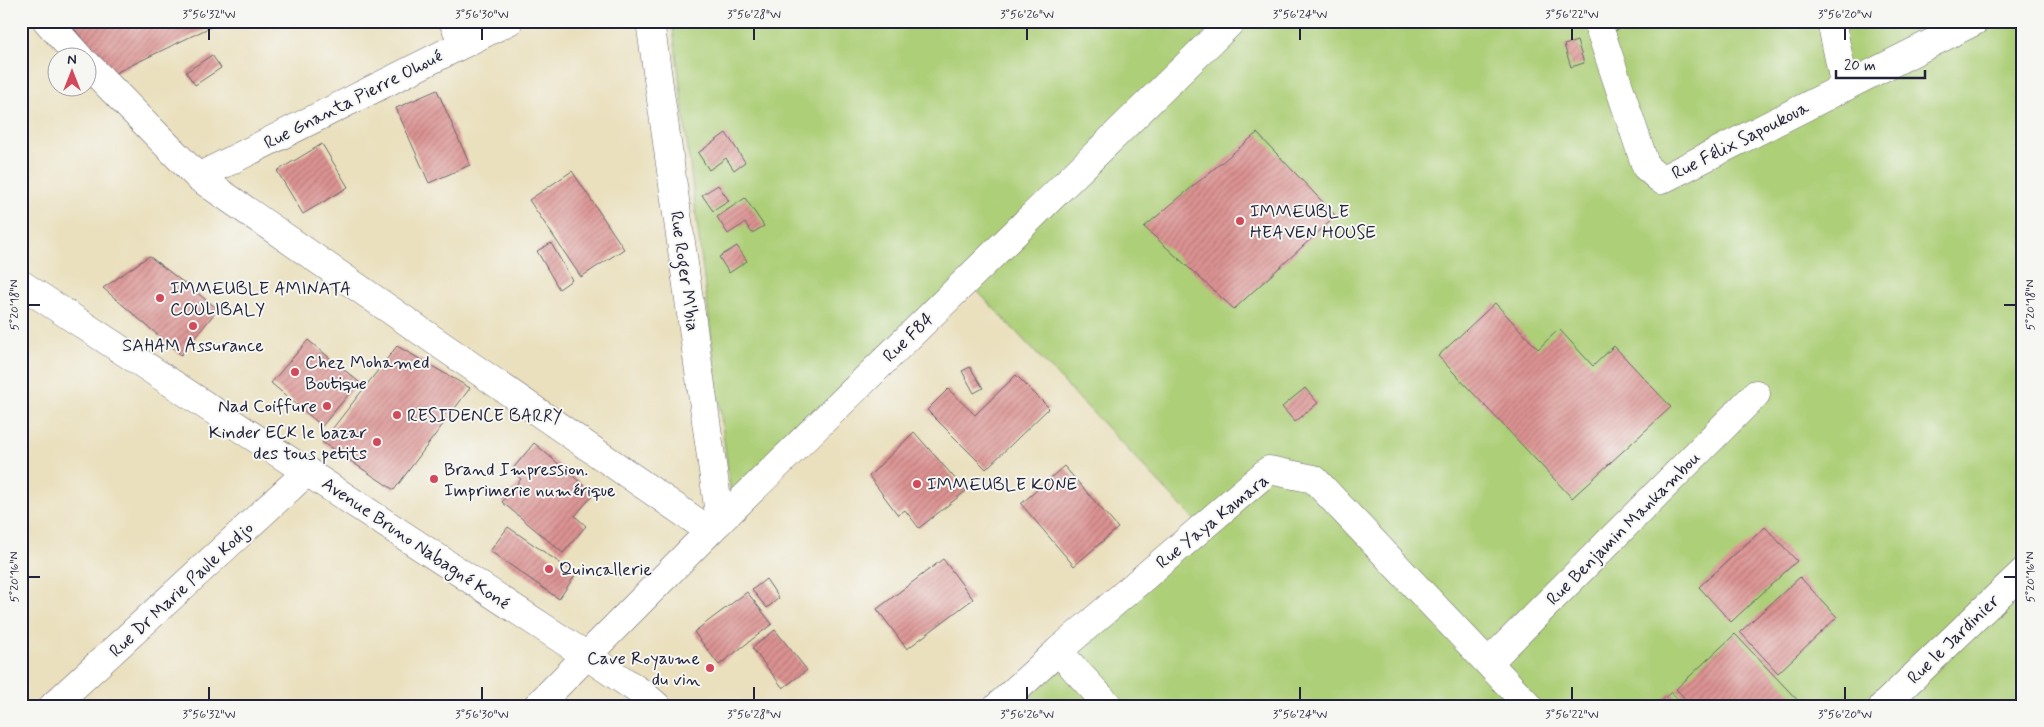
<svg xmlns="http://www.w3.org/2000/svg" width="2044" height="727" font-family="Mynerve,sans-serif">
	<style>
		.green { fill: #adcf78; stroke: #68785a }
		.building { fill: url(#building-hatch) }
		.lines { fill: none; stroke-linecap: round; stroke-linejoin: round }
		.minor-casing { stroke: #686469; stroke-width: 29 }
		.minor { stroke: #fff; stroke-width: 28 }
		.ticks { fill: none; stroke: #22223b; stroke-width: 2 }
		.poi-dot { fill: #d1495b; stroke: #f6f6f2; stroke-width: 2 }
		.labels { text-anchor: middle; stroke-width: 4; stroke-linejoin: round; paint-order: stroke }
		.street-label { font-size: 18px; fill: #22223b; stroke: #f6f6f2 }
		.poi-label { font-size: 18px; fill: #22223b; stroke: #f6f6f2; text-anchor: start }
		.neatline { fill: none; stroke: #22223b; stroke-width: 2 }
		.ticks-label { font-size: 12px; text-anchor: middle; fill: #22223b }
	</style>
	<defs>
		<pattern id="building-hatch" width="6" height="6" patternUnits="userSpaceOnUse" patternTransform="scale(1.25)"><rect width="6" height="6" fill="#dc9392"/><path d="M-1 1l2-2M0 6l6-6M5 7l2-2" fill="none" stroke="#b27878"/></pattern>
	</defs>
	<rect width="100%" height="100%" fill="#f6f6f2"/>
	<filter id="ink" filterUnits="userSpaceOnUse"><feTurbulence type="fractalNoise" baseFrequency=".02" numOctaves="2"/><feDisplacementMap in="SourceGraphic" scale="10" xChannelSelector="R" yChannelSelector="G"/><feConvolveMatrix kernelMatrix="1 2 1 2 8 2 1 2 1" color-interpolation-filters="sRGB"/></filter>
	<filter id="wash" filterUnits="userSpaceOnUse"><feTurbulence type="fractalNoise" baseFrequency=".0096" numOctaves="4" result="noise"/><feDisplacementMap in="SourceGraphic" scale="20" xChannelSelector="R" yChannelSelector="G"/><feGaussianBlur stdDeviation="1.12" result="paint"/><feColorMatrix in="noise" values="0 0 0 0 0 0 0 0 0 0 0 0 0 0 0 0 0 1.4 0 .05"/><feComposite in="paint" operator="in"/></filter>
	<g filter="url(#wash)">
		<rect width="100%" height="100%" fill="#eae0be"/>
		<!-- green -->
		<polygon class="green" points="672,21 2023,21 2023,706 1020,706 1204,530 963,276 733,512"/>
		<g id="blocks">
			<!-- building -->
			<g class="building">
				<polygon points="83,21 223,21 111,75 72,26"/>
				<polygon points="1605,21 1622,21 1624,27 1610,33"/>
				<polygon points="1577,41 1584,63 1571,67 1564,45"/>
				<polygon points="212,55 221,68 195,85 186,72"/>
				<polygon points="437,90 470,165 429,183 396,108"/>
				<polygon points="726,133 745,162 734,170 726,158 709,170 698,153"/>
				<polygon points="1257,133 1336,216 1234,309 1144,227"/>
				<polygon points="322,144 348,187 303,214 277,171"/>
				<polygon points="572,171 624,249 581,277 529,200"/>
				<polygon points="718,185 729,201 713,211 702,195"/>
				<polygon points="745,198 764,226 752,233 745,223 728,234 717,217"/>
				<polygon points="551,243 572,280 559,289 537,251"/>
				<polygon points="737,246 747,261 729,273 719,257"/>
				<polygon points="149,256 218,309 181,355 103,288"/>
				<polygon points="1495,303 1538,349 1559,329 1593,366 1614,346 1671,407 1572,498 1438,356"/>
				<polygon points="308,340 359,382 322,426 271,383"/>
				<polygon points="397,346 470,388 394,490 322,442"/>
				<polygon points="970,367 983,388 974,393 962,371"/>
				<polygon points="1016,375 1049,408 986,469 927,410 948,389 975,415"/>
				<polygon points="1305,388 1318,403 1295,422 1282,407"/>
				<polygon points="914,432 966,491 919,528 905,510 898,515 869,476"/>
				<polygon points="534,443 594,494 575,516 586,526 563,553 502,502 521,479 511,471"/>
				<polygon points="1064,466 1118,528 1074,566 1021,504"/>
				<polygon points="508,527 576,574 559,599 490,551"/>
				<polygon points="1765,527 1797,561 1731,622 1699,587"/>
				<polygon points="943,559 973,599 907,649 877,609"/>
				<polygon points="1800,577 1837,617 1778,673 1740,632"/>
				<polygon points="766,579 779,598 767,608 752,590"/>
				<polygon points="747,592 772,624 719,665 694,632"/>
				<polygon points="775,630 807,670 783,688 752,648"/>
				<polygon points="1735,634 1803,706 1692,706 1676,689"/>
				<polygon points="1671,692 1684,706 1656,706"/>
			</g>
		</g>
	</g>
	<g filter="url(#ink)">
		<use href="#blocks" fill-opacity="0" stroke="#686469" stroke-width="1"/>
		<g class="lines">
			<!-- minor casing -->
			<g class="minor-casing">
				<g id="minor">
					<polyline points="47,21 80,58"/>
					<polyline points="453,21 463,44"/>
					<polyline points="650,21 720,521"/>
					<polyline points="1597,21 1646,167 1661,180 1975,21"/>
					<polyline points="1831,21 1845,87"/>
					<polyline points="88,65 198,177 710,531"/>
					<polyline points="198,177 509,21"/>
					<polyline points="21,284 587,656 642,693 657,706"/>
					<polyline points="1058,651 1109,706"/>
					<polyline points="1489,662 1756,394"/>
					<polyline points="53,706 308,471"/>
					<polyline points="537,706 710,531 1232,21"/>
					<polyline points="998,706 1058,651 1269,470 1314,479 1529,706"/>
					<polyline points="1883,706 2023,572"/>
				</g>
			</g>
			<!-- minor -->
			<use href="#minor" class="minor"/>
		</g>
	</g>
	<!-- ticks -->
	<path class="ticks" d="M 209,28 L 209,40M 482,28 L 482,40M 754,28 L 754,40M 1027,28 L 1027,40M 1300,28 L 1300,40M 1572,28 L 1572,40M 1845,28 L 1845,40M 28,305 L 40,305M 2004,305 L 2016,305M 28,577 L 40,577M 2004,577 L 2016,577M 209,687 L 209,700M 482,687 L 482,700M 754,687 L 754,700M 1027,687 L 1027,700M 1300,687 L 1300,700M 1572,687 L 1572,700M 1845,687 L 1845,700"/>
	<!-- markers -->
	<g class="poi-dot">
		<circle cx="1240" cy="221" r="5"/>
		<circle cx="160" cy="298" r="5"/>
		<circle cx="193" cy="326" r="5"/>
		<circle cx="295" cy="372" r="5"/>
		<circle cx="327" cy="406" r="5"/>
		<circle cx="397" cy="415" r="5"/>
		<circle cx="377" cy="442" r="5"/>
		<circle cx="434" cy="479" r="5"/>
		<circle cx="917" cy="484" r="5"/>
		<circle cx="549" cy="569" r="5"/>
		<circle cx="710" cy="668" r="5"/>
	</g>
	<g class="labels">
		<!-- street labels -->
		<g class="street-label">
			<text transform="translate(353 99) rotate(-27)" y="6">Rue Gnanta Pierre Ohoué</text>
			<text transform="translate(1740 140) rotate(-27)" y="6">Rue Félix Sapoukoua</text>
			<text transform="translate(685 271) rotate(82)" y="6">Rue Roger M'bia</text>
			<text transform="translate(908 337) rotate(-44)" y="6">Rue F84</text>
			<text transform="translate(1212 521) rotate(-39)" y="6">Rue Yaya Kamara</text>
			<text transform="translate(1623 528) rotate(-45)" y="6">Rue Benjamin Mankambou</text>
			<text transform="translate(416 543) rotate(34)" y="6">Avenue Bruno Nabagné Koné</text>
			<text transform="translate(181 589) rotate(-43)" y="6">Rue Dr Marie Paule Kodjo</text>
			<text transform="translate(1953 639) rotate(-44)" y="6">Rue le Jardinier</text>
		</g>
		<!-- poi labels -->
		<g class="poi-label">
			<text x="1250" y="217">IMMEUBLE<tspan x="1250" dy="21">HEAVEN HOUSE</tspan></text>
			<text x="170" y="294">IMMEUBLE AMINATA<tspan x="170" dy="21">COULIBALY</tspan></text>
			<text x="193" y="351" text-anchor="middle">SAHAM Assurance</text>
			<text x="305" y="368">Chez Mohamed<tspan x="305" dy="21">Boutique</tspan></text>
			<text x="317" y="412" text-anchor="end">Nad Coiffure</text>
			<text x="407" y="421">RESIDENCE BARRY</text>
			<text x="367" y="438" text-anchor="end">Kinder ECK le bazar<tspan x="367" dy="21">des tous petits</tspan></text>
			<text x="444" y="475">Brand Impression.<tspan x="444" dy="21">Imprimerie numérique</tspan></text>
			<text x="927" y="490">IMMEUBLE KONE</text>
			<text x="559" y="575">Quincallerie</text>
			<text x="700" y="664" text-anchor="end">Cave Royaume<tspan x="700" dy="21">du vin</tspan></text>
		</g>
	</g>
	<!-- margin -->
	<rect width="2044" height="727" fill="none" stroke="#f6f6f2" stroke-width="55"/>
	<!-- north arrow -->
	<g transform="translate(72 72)"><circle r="24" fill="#f6f6f2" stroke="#a1a1a9"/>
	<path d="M0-4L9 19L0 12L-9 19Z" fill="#d1495b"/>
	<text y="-8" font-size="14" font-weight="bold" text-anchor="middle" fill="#22223b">N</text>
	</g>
	<!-- scale -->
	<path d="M1836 70v8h89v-8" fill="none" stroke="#22223b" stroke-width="2.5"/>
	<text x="1844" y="70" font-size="15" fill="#22223b" stroke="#f6f6f2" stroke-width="4" paint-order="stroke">20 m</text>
	<rect x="28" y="28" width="1988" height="672" class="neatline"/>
	<g class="ticks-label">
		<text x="209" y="18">3°56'32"W</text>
		<text x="482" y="18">3°56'30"W</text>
		<text x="754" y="18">3°56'28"W</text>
		<text x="1027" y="18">3°56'26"W</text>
		<text x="1300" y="18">3°56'24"W</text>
		<text x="1572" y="18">3°56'22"W</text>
		<text x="1845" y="18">3°56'20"W</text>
		<text transform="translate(14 305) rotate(-90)" y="4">5°20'18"N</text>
		<text transform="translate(2030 305) rotate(-90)" y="4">5°20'18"N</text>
		<text transform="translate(14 577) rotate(-90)" y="4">5°20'16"N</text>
		<text transform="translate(2030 577) rotate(-90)" y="4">5°20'16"N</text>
		<text x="209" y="718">3°56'32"W</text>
		<text x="482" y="718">3°56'30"W</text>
		<text x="754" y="718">3°56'28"W</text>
		<text x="1027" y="718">3°56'26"W</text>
		<text x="1300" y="718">3°56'24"W</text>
		<text x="1572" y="718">3°56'22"W</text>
		<text x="1845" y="718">3°56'20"W</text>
	</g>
</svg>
